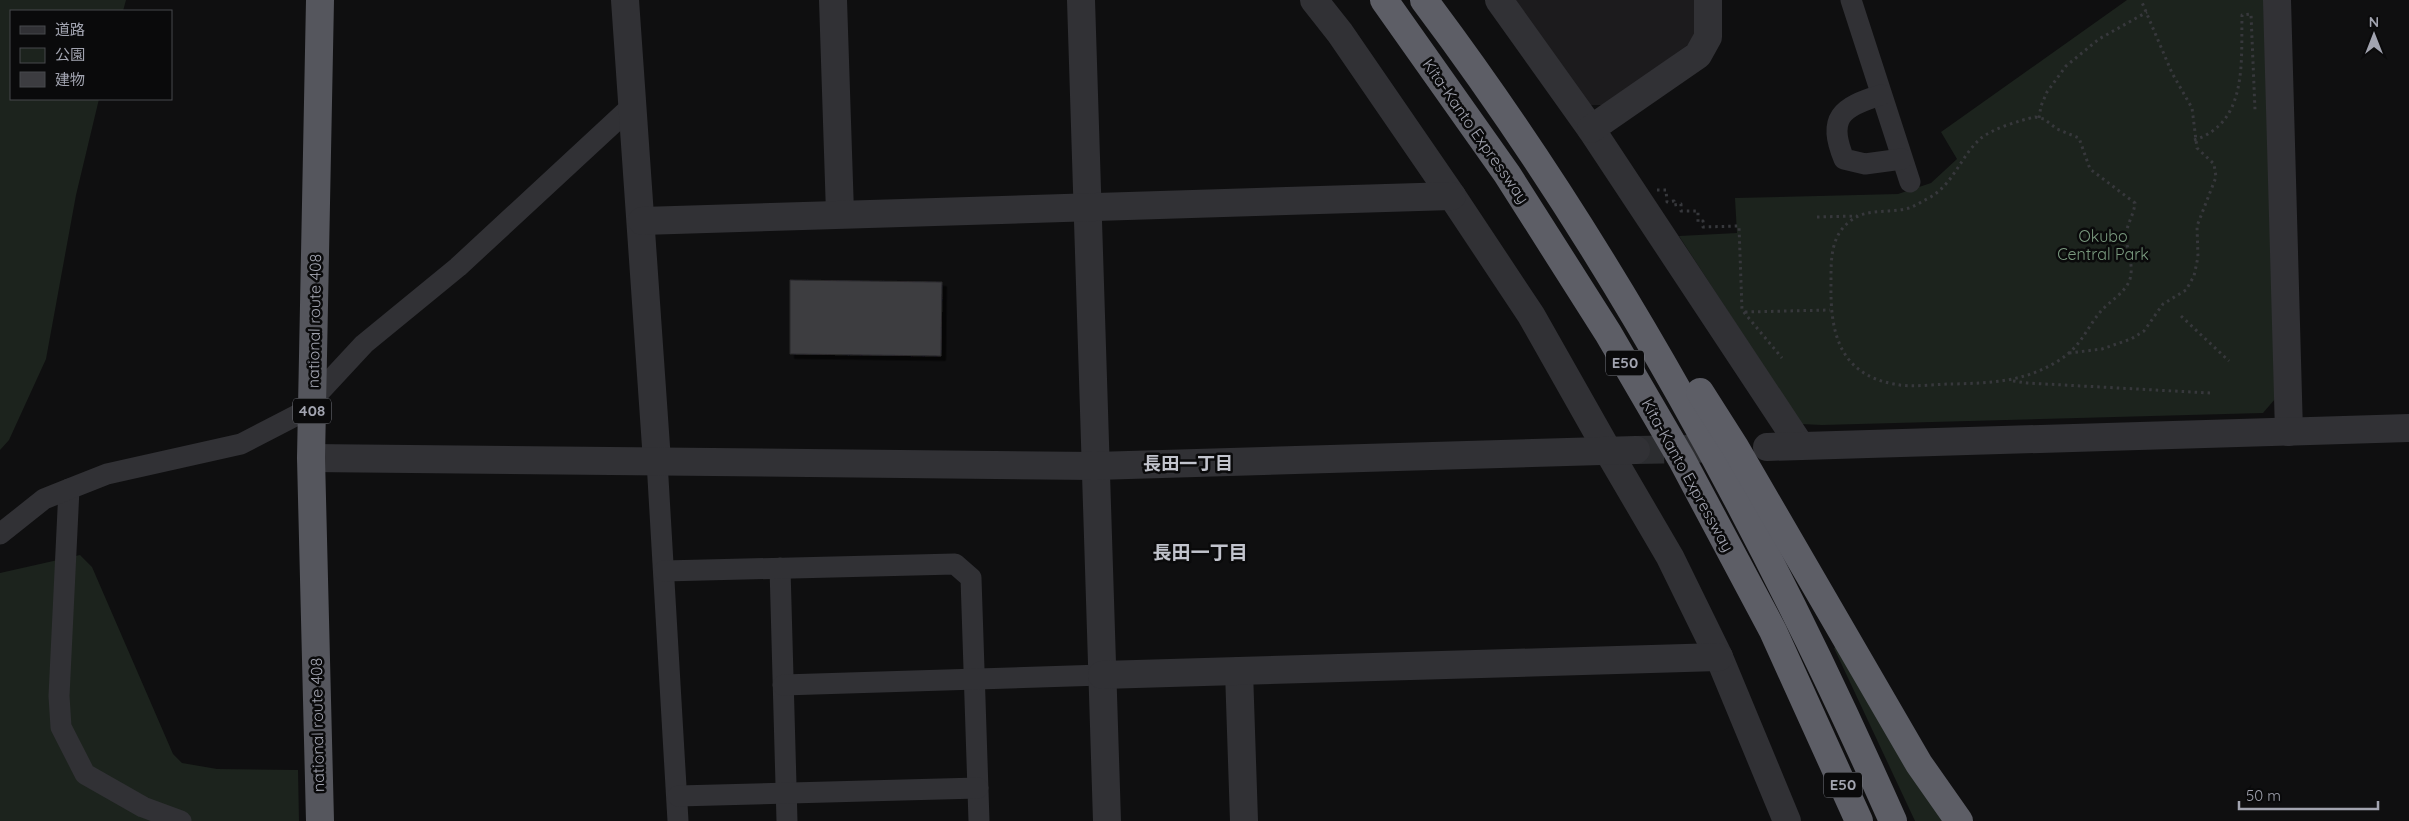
<svg xmlns="http://www.w3.org/2000/svg" width="2409" height="821" font-family="Quicksand,'Noto Sans JP',sans-serif">
	<style>
		.built { fill: #1c1b1d }
		.green { fill: #1c231d }
		.building { fill: #3c3c40; stroke: #2a292c; filter: url(#shadow) }
		.lines { fill: none; stroke-linecap: round; stroke-linejoin: round }
		.tertiary-tunnel { stroke: #2c2d30; stroke-width: 28; stroke-dasharray: 28 14; stroke-linecap: butt }
		.path { stroke: #37383c; stroke-width: 3; stroke-dasharray: 2.5 4; stroke-linecap: butt }
		.minor { stroke: #313135; stroke-width: 21 }
		.tertiary { stroke: #313135; stroke-width: 28 }
		.trunk { stroke: #55565d; stroke-width: 28 }
		.motorway { stroke: #5d5e66; stroke-width: 28 }
		.labels { text-anchor: middle; stroke-width: 5; stroke-linejoin: round; paint-order: stroke }
		.shield { fill: #0a0a0b; stroke: #74767e; stroke-width: 1 }
		.shield-label { font-size: 15px; font-weight: bold; fill: #a2a4b0 }
		.street-label { font-size: 16px; fill: #a2a4b0; stroke: #0a0a0b }
		.park-label { font-size: 16px; fill: #7a9a7f; stroke: #0a0a0b }
		.neighbourhood-label { font-size: 18px; font-weight: bold; fill: #c2c4cd; stroke: #0a0a0b }
		.quarter-label { font-size: 19px; font-weight: bold; fill: #c2c4cd; stroke: #0a0a0b }
	</style>
	<defs>
		<filter id="shadow"><feDropShadow dx="4.5" dy="4.5" stdDeviation="0" flood-color="#0009"/></filter>
	</defs>
	<rect width="100%" height="100%" fill="#0f0f10"/>
	<!-- built -->
	<polygon class="built" points="1516,0 1698,0 1698,31 1693,41 1606,105 1590,105"/>
	<!-- green -->
	<g class="green">
		<polygon points="0,0 126,0 123,11 11,11 11,99 99,99 76,195 46,359 9,440 0,450"/>
		<polygon points="2127,0 2268,0 2275,399 2263,413 1822,425 1801,424 1679,236 1737,233 1735,198 1898,194 1931,183 1957,159 1941,132"/>
		<polygon points="80,555 92,567 173,754 182,763 217,769 298,770 299,821 0,821 0,573"/>
		<polygon points="1840,644 1945,821 1915,821 1834,648"/>
	</g>
	<!-- building -->
	<polygon class="building" points="790,280 942,282 941,356 790,354"/>
	<g class="lines">
		<!-- tertiary-tunnel -->
		<polyline class="tertiary-tunnel" points="1636,450 1732,448"/>
		<!-- path -->
		<g class="path">
			<path d="M 2035,117 L 2044,119 L 2057,129 L 2079,138 L 2090,169 L 2135,203 C 2134,215 2126,225 2126,237 C 2127,251 2134,265 2130,279 C 2126,292 2110,301 2101,311 C 2085,330 2082,346 2058,361 C 2024,382 1991,383 1953,384 C 1934,384 1912,388 1894,384 C 1839,374 1830,332 1831,283 C 1831,262 1830,237 1849,222 C 1866,207 1889,214 1909,208 C 1915,206 1921,202 1927,199 C 1953,186 1960,157 1980,139 C 1991,129 2021,120 2035,117 Z"/>
			<polyline points="2039,118 2041,106 2047,92 2066,66 2099,39 2147,12"/>
			<path d="M 2194,140 C 2248,123 2241,62 2242,15 L 2251,14 L 2255,110"/>
			<polyline points="1657,190 1666,190 1667,202 1674,201 1674,205 1681,204 1681,211 1698,211 1698,222 1703,221 1703,227 1739,226 1742,310 1782,358"/>
			<polyline points="1817,217 1857,216"/>
			<polyline points="1745,312 1830,310"/>
			<polyline points="2181,316 2229,361"/>
			<polyline points="2069,353 2102,349 2131,339 2144,331 2163,304 2186,290 2194,276 2198,257 2197,226 2216,177 2214,164 2197,148 2192,108 2172,73 2141,0"/>
			<polyline points="2013,381 2027,383 2210,393"/>
		</g>
		<!-- minor -->
		<g class="minor">
			<polyline points="1851,0 1910,182"/>
			<path d="M 1881,95 C 1841,107 1827,118 1844,159 L 1865,164 L 1902,159"/>
			<polyline points="657,461 678,821"/>
			<polyline points="69,489 59,696 61,727 85,774 143,807 181,821"/>
			<polyline points="0,534 44,499 69,489 107,474 241,444 299,414 364,344 458,267 633,105"/>
			<polyline points="780,568 787,821"/>
			<polyline points="664,571 955,564 971,578 979,821"/>
			<polyline points="783,685 1102,675"/>
			<polyline points="678,796 978,788"/>
		</g>
		<!-- tertiary -->
		<g class="tertiary">
			<polyline points="625,0 657,461"/>
			<polyline points="833,0 840,213"/>
			<polyline points="1081,0 1107,821"/>
			<polyline points="1314,0 1340,33 1452,196 1531,315 1608,451 1670,557 1719,657 1787,821"/>
			<polyline points="1499,0 1591,129 1800,445"/>
			<polyline points="2277,0 2289,432"/>
			<polyline points="1591,129 1698,55 1708,37 1708,0"/>
			<polyline points="642,221 1452,196"/>
			<polyline points="1767,447 2409,428"/>
			<polyline points="311,458 1095,466 1636,450"/>
			<polyline points="1239,671 1244,821"/>
			<polyline points="1102,675 1719,657"/>
		</g>
		<!-- trunk -->
		<polyline class="trunk" points="320,821 311,458 320,0"/>
		<!-- motorway -->
		<g class="motorway">
			<polyline points="1384,0 1507,174 1608,333 1682,460 1773,631 1859,821"/>
			<path d="M 1424,0 C 1614,253 1765,533 1893,821"/>
			<polyline points="1700,392 1735,447 1919,764 1959,821"/>
		</g>
	</g>
	<g class="labels">
		<!-- shield labels -->
		<g class="shield">
			<rect x="1606" y="350.5" width="38" height="25" rx="4"/>
			<rect x="293" y="398.5" width="38" height="25" rx="4"/>
			<rect x="1824" y="772.5" width="38" height="25" rx="4"/>
		</g>
		<g class="shield-label">
			<text x="1625" y="368">E50</text>
			<text x="312" y="416">408</text>
			<text x="1843" y="790">E50</text>
		</g>
		<!-- street labels -->
		<g class="street-label">
			<text transform="translate(1476 131) rotate(55)" y="6">Kita-Kanto Expressway</text>
			<text transform="translate(314 321) rotate(-89)" y="6">national route 408</text>
			<text transform="translate(1688 475) rotate(61)" y="6">Kita-Kanto Expressway</text>
			<text transform="translate(317 725) rotate(-91)" y="6">national route 408</text>
		</g>
		<!-- park labels -->
		<g class="park-label">
			<text x="2103" y="242">Okubo<tspan x="2103" dy="18">Central Park</tspan></text>
		</g>
		<!-- neighbourhood labels -->
		<g class="neighbourhood-label">
			<text x="1188" y="470">長田一丁目</text>
		</g>
		<!-- quarter labels -->
		<g class="quarter-label">
			<text x="1200" y="559">長田一丁目</text>
		</g>
	</g>
	<!-- legend -->
	<rect x="10" y="10" width="162" height="90" fill="#0a0a0b" stroke="#47484d"/>
	<rect x="20" y="26" width="25" height="8" fill="#313135" stroke="#47484d"/>
	<text x="55" y="35" font-size="15" fill="#a2a4b0">道路</text>
	<rect x="20" y="48" width="25" height="15" fill="#1c231d" stroke="#47484d"/>
	<text x="55" y="60" font-size="15" fill="#a2a4b0">公園</text>
	<rect x="20" y="72" width="25" height="15" fill="#3c3c40" stroke="#47484d"/>
	<text x="55" y="85" font-size="15" fill="#a2a4b0">建物</text>
	<!-- north arrow -->
	<g transform="translate(2374 35)" stroke="#0a0a0b" stroke-width="4" paint-order="stroke">
	<path d="M0-4L9 19L0 12L-9 19Z" fill="#a2a4b0"/>
	<text y="-8" font-size="14" font-weight="bold" text-anchor="middle" fill="#a2a4b0">N</text>
	</g>
	<!-- scale -->
	<path d="M2239 801v8h139v-8" fill="none" stroke="#a2a4b0" stroke-width="2.5"/>
	<text x="2246" y="801" font-size="15" fill="#a2a4b0" stroke="#0a0a0b" stroke-width="4" paint-order="stroke">50 m</text>
</svg>
